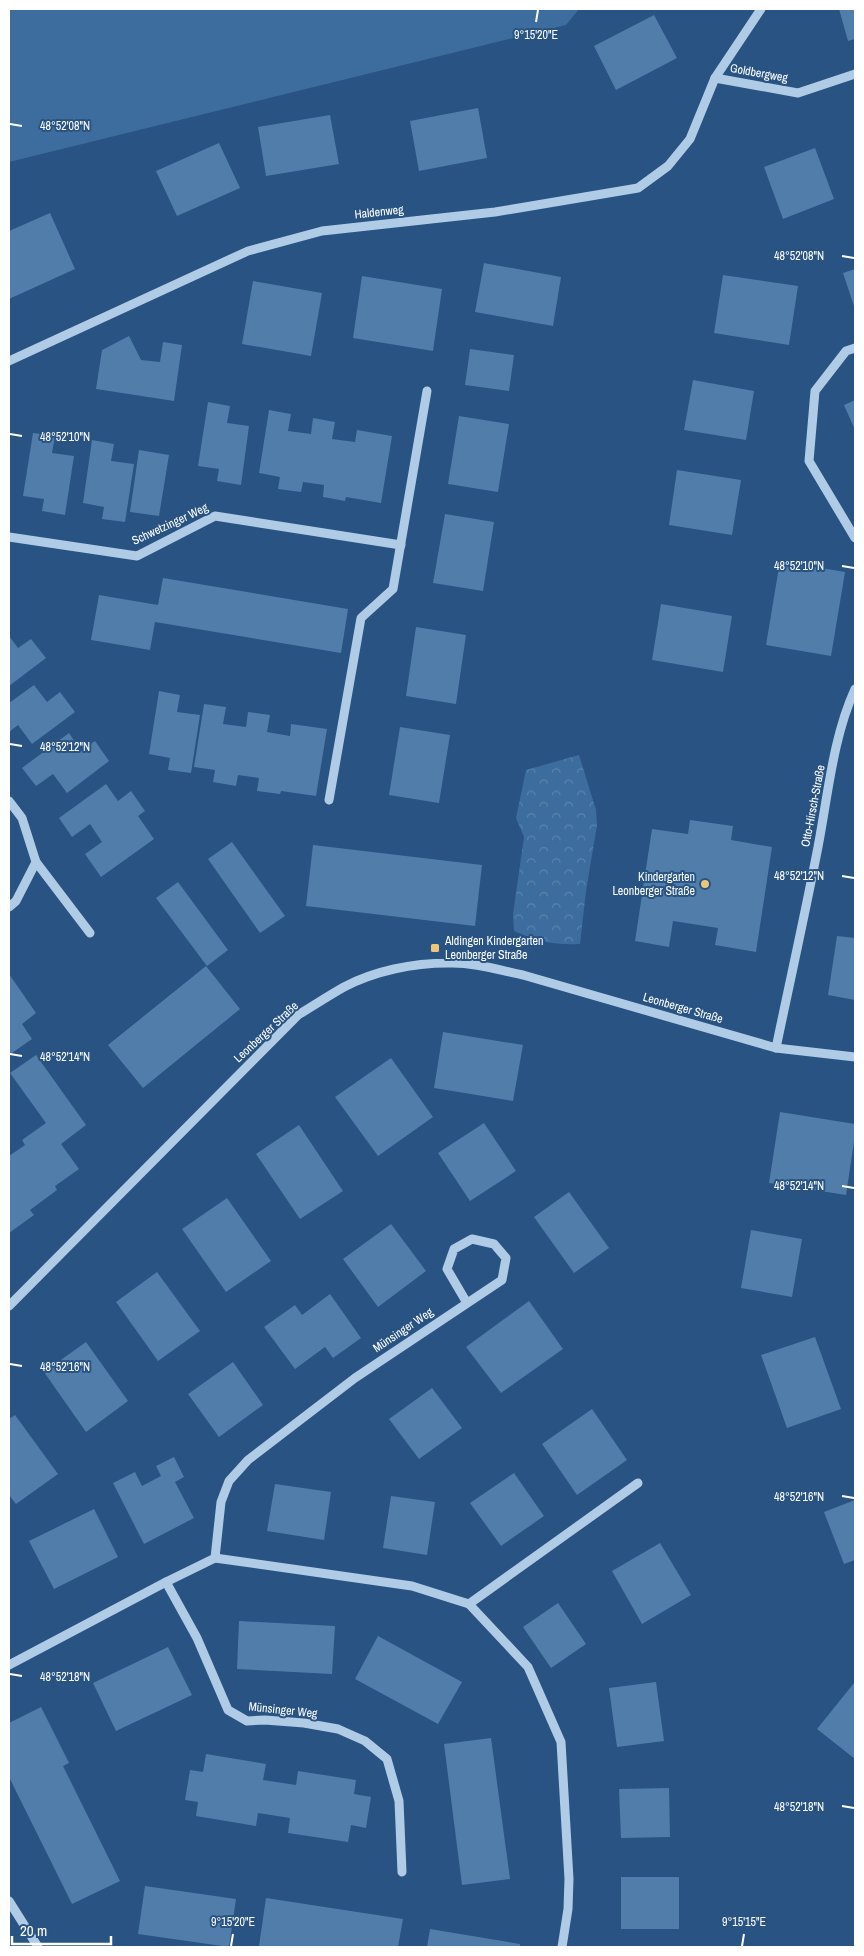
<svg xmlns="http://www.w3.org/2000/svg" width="864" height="1956" font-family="'Archivo Narrow',sans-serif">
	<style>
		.park { fill: url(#park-crowns) }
		.garden { fill: #3d6d9f }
		.building { fill: #507daa }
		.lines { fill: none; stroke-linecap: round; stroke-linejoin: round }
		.minor { stroke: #b0cbe6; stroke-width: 9 }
		.ticks { fill: none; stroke: #fff; stroke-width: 2 }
		.poi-dot { fill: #eec677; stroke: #285382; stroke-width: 2 }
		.labels { text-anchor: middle; stroke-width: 4; stroke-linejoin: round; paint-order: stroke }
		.street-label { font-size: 12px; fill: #fff; stroke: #285382 }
		.poi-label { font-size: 12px; fill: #fff; stroke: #285382; text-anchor: end }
		.ticks-label { font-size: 12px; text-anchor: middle; fill: #fff; stroke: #285382; stroke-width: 4; stroke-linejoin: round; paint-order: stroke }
	</style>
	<defs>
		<pattern id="park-crowns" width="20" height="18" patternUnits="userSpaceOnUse" patternTransform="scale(1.25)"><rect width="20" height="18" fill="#3d6d9f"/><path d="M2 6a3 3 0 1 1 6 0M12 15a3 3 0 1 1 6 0" fill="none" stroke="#5a83ad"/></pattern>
	</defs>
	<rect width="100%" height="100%" fill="#285382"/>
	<!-- park -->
	<path class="park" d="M 579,755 L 596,810 L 597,825 L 586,891 L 580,944 C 553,945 539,942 514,931 L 513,914 L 524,837 L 516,818 L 526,770 Z"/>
	<!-- garden -->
	<polygon class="garden" points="9,9 579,9 566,25 9,162"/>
	<!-- building -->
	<g class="building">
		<polygon points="839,9 855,9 855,39 848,41"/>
		<polygon points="654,15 677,58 616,90 594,46"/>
		<polygon points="478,108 487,158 419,171 410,121"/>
		<polygon points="330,115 339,164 266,176 258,127"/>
		<polygon points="219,143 240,188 177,216 156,171"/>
		<polygon points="815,148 834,199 783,219 764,167"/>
		<polygon points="50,213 75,269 9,299 9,231"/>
		<polygon points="484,263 561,277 553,326 475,312"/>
		<polygon points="855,269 855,309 843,273"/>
		<polygon points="723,275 798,286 789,345 714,333"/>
		<polygon points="362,276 442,289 433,351 353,338"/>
		<polygon points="253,281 322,293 311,356 242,344"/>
		<polygon points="129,336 141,360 160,362 163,342 182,345 174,401 96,389 102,350"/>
		<polygon points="470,349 514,355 509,391 465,385"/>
		<polygon points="693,380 754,391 746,440 684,430"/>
		<polygon points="855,400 855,430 844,405"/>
		<polygon points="208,402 230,406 227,423 249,426 241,485 217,481 219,469 198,466"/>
		<polygon points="269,410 291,414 288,431 311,434 313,418 335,422 332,439 355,442 357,430 392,436 381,503 346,497 345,501 323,497 324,485 303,482 301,492 278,489 280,477 259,473"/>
		<polygon points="459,416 509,424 498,492 448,484"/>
		<polygon points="33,433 55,436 52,453 74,456 65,515 42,511 44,499 23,496"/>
		<polygon points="92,440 114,444 111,461 134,464 125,522 102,519 104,507 83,503"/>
		<polygon points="139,450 169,455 159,516 130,512"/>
		<polygon points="677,470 741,480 732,535 669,525"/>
		<polygon points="445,514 494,522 483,591 433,583"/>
		<polygon points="780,561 845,572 831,656 766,645"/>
		<polygon points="163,578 348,609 341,653 155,622 150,650 91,640 99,595 158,605"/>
		<polygon points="661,604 732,616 723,672 652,660"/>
		<polygon points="416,627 466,635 456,704 406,696"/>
		<polygon points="9,636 18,648 31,639 46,658 9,686"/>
		<polygon points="34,685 47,702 60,692 75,712 32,744 18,725 9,732 9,703"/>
		<polygon points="159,691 180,695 177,712 200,715 191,773 168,770 170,758 149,754"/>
		<polygon points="204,704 226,707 223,724 246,727 248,712 270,715 267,732 290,736 291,724 327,729 316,796 281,791 280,794 257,791 259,778 238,775 236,786 213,782 215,770 194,767"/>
		<polygon points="400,727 450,735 439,803 389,795"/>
		<polygon points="69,733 81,751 95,741 109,761 67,793 53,774 36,786 22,768"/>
		<polygon points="106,784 118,801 131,791 145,811 138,816 154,839 101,877 85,854 102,842 90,824 72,837 59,818"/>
		<polygon points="690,820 733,826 731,840 772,847 756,952 715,945 718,928 673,921 669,947 635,941 652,829 688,834"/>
		<polygon points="232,842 285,916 260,933 208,859"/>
		<polygon points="313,845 482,865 475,926 306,906"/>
		<polygon points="178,882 228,950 207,966 156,898"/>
		<polygon points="837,936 855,938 855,1000 828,995"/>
		<polygon points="206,966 240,1009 143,1088 108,1045"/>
		<polygon points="9,974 36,1013 22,1024 32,1039 9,1055"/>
		<polygon points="443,1032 523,1045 513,1101 434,1088"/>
		<polygon points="36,1055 86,1125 61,1144 79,1169 55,1186 57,1190 30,1210 34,1215 9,1233 9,1156 25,1145 22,1140 46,1123 10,1073"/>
		<polygon points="391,1058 433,1117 378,1156 335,1097"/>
		<polygon points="780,1112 855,1124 855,1135 846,1195 769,1183"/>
		<polygon points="484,1123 516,1171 470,1201 438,1153"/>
		<polygon points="299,1125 343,1191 300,1219 256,1154"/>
		<polygon points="569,1192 609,1248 574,1273 534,1217"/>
		<polygon points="227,1198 271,1261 226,1292 182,1229"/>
		<polygon points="391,1224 426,1271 378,1307 343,1259"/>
		<polygon points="751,1230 802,1239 792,1297 741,1288"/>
		<polygon points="157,1272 200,1331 158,1361 116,1302"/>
		<polygon points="330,1294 361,1338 333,1358 325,1347 295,1369 264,1327 295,1305 302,1315"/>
		<polygon points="529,1301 563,1349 501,1393 466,1347"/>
		<polygon points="815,1337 841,1409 787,1428 761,1355"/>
		<polygon points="86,1342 128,1401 86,1432 44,1372"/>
		<polygon points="233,1362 263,1405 219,1437 188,1394"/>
		<polygon points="432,1388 462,1428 419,1459 389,1419"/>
		<polygon points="592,1409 627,1460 577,1495 542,1444"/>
		<polygon points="15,1415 58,1474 16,1504 9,1495 9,1419"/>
		<polygon points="174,1457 184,1477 175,1482 194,1518 144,1544 113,1483 135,1472 142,1486 161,1476 156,1466"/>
		<polygon points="514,1473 544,1516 501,1546 470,1503"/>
		<polygon points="275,1484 331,1492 324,1540 267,1531"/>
		<polygon points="391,1496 435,1502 427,1555 383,1548"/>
		<polygon points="855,1500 855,1560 844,1564 824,1512"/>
		<polygon points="94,1509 118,1557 54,1589 29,1541"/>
		<polygon points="660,1543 691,1595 642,1624 612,1571"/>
		<polygon points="558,1603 586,1644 551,1668 523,1627"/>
		<polygon points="239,1621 335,1626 332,1674 237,1669"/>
		<polygon points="378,1636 462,1682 438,1724 355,1679"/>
		<polygon points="168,1647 192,1695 116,1731 93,1683"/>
		<polygon points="656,1682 664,1741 617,1747 609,1688"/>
		<polygon points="854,1683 855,1684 855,1759 817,1729"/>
		<polygon points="41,1707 69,1763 63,1766 120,1881 72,1904 9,1777 9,1723"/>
		<polygon points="491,1738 510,1879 462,1885 444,1744"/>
		<polygon points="206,1754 266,1764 263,1780 296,1785 298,1771 356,1780 354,1794 371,1797 366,1828 351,1825 348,1842 288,1833 290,1818 258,1813 256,1826 196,1816 198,1802 185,1800 190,1770 203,1772"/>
		<polygon points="669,1788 670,1837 621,1838 619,1789"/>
		<rect x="621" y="1877" width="58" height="52"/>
		<polygon points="145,1886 236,1899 229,1947 138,1934"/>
		<polygon points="266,1898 403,1919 398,1947 259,1946"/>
		<polygon points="430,1929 520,1944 520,1947 427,1947"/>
	</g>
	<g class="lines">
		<!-- minor -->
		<g class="minor">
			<polyline points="715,78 798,93 855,74"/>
			<polyline points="855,348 846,351 815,391 809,461 855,538"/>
			<polyline points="9,361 248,251 322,231 495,212 638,188 668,166 690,139 715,78 761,9"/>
			<polyline points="9,537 137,556 215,516 401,545"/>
			<polyline points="329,800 361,618 393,589 427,391"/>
			<polyline points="9,801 22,818 36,862 16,901 9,907"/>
			<polyline points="36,862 90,933"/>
			<path d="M 776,1048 C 790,981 805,914 818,847 C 828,795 833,737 855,689"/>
			<path d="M 9,1306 L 298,1015 C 313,1006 328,996 344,987 C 374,971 413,963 448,963 C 473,962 499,970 523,975 L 776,1048 L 855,1057"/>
			<polyline points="215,1558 412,1586 469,1604 528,1667 561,1742 569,1879 568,1909 562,1947"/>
			<polyline points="166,1582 197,1638 228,1710 247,1721 265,1720 304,1723 338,1729 365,1741 387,1759 399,1801 402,1872"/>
			<polyline points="469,1604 638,1483"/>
			<polyline points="9,1665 166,1582 215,1558 221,1502 229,1481 248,1460 355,1378 502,1280 506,1258 494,1244 472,1239 454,1249 447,1269 467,1303"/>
			<polyline points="9,1901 38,1947"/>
		</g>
	</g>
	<!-- ticks -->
	<path class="ticks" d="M 536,22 L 538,10M 10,124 L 22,126M 842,256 L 854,258M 10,434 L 22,436M 842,566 L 854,568M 10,744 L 22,746M 842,876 L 854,878M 10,1054 L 22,1056M 842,1186 L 854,1188M 10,1364 L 22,1366M 842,1496 L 854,1498M 10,1674 L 22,1676M 842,1806 L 854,1808M 231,1946 L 233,1934M 742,1946 L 744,1934"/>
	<!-- markers -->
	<g class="poi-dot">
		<circle cx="705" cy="884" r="5"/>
		<rect x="430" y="943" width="10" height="10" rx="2.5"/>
	</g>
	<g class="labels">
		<!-- street labels -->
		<g class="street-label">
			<text transform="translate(759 73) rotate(10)" y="4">Goldbergweg</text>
			<text transform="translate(379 212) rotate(-6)" y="4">Haldenweg</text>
			<text transform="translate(170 524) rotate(-25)" y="4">Schwetzinger Weg</text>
			<text transform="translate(813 806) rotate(-79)" y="4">Otto-Hirsch-Straße</text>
			<text transform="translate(683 1008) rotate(16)" y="4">Leonberger Straße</text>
			<text transform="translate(266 1032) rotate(-43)" y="4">Leonberger Straße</text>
			<text transform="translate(403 1330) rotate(-34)" y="4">Münsinger Weg</text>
			<text transform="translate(283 1710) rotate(6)" y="4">Münsinger Weg</text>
		</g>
		<!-- poi labels -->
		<g class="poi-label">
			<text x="695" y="881">Kindergarten<tspan x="695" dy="14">Leonberger Straße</tspan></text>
			<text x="445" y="945" text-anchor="start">Aldingen Kindergarten<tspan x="445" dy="14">Leonberger Straße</tspan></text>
		</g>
	</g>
	<g class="ticks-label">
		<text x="536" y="39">9°15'20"E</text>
		<text x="65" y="130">48°52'08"N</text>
		<text x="799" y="260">48°52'08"N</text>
		<text x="65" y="441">48°52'10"N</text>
		<text x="799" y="570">48°52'10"N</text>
		<text x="65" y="751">48°52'12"N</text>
		<text x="799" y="880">48°52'12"N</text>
		<text x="65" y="1061">48°52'14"N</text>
		<text x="799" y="1190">48°52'14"N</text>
		<text x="65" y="1371">48°52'16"N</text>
		<text x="799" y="1501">48°52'16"N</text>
		<text x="65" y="1681">48°52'18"N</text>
		<text x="799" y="1811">48°52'18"N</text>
		<text x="233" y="1926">9°15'20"E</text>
		<text x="744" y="1926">9°15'15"E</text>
	</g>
	<!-- border -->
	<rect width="864" height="1956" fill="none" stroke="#ffffff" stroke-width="20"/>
	<!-- scale -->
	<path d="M12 1936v8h99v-8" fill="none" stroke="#ffffff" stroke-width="2.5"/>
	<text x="20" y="1936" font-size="15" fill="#ffffff" stroke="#285382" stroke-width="4" paint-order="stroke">20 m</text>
</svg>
